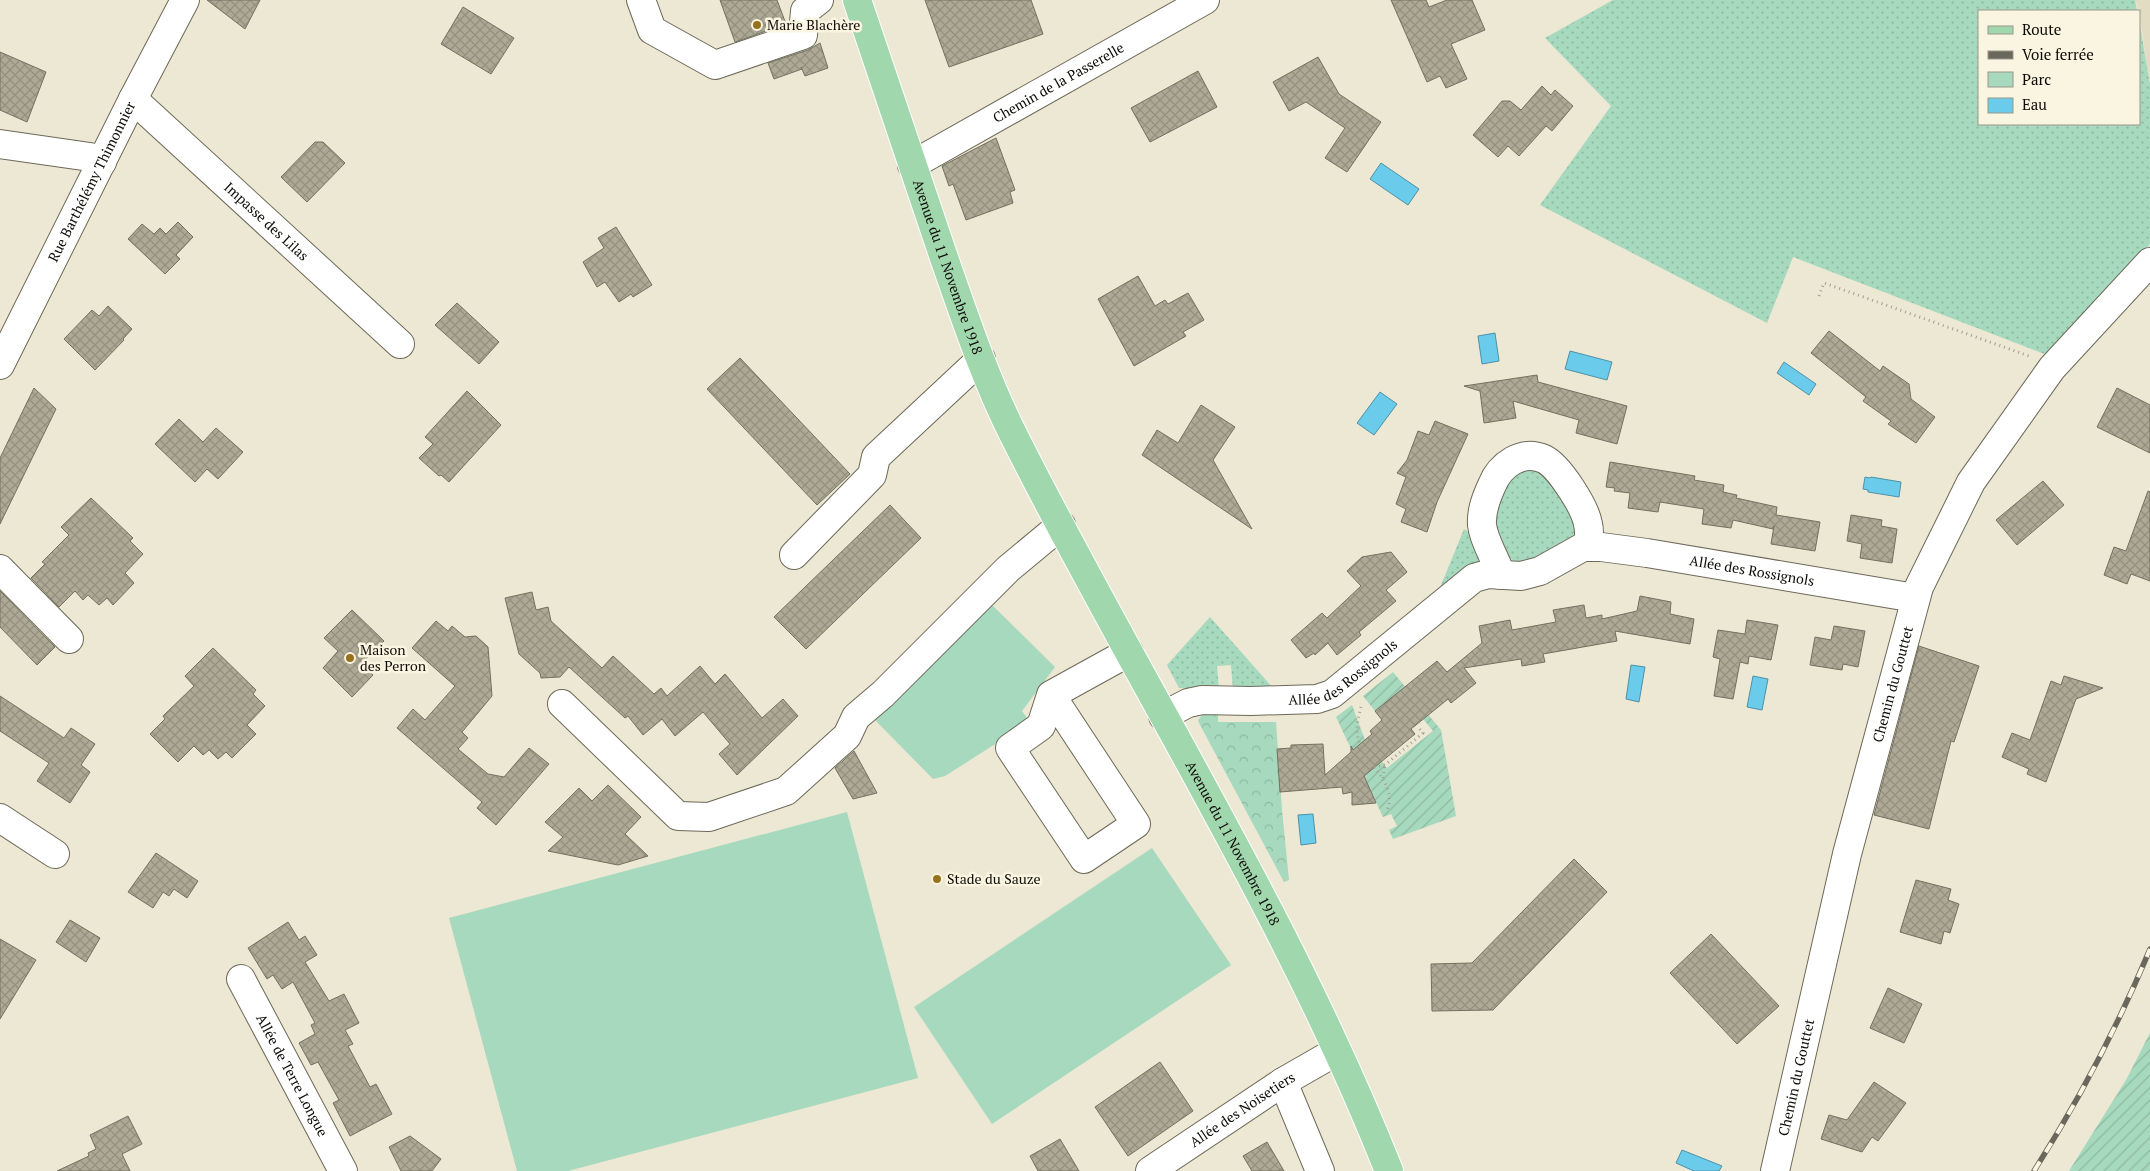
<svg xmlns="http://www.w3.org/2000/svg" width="2150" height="1171" font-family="'PT Serif',serif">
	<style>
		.built { fill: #e2ddc2 }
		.grass { fill: url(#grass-dots) }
		.forest { fill: url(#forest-crowns) }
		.park { fill: #a6d9bd }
		.garden { fill: url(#garden-furrows) }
		.water { fill: #6acbeb; stroke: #4e91a6 }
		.building { fill: url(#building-cross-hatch); stroke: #74705f }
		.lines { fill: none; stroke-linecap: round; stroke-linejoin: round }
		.minor-casing { stroke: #6d6958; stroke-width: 30 }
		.major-casing { stroke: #fff; stroke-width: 30 }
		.path { stroke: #a29f90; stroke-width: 3; stroke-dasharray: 1 4; stroke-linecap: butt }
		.minor { stroke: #fff; stroke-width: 28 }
		.major { stroke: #a0d7ad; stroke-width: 28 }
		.rail-casing { stroke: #6a675c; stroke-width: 5.5 }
		.rail { stroke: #f9f5e1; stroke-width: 4; stroke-dasharray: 11; stroke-linecap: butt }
		.poi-dot { fill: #97721c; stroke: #f9f5e1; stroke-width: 2 }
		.labels { text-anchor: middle; stroke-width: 5; stroke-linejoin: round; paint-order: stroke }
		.poi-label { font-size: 14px; fill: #0d0b06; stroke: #f9f5e1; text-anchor: start }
		.street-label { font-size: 14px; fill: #0d0b06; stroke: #f9f5e1 }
	</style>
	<defs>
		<pattern id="grass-dots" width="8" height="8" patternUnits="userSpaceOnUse" patternTransform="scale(1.25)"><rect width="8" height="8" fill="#a6d9bd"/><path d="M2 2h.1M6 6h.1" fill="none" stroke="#8eb9a1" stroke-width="1.8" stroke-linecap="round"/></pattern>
		<pattern id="forest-crowns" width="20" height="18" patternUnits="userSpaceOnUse" patternTransform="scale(1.25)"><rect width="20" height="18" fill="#a6d9bd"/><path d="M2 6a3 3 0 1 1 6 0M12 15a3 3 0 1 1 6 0" fill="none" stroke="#8eb9a1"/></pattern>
		<pattern id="garden-furrows" width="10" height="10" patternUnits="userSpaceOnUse" patternTransform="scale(1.25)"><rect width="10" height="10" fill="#a6d9bd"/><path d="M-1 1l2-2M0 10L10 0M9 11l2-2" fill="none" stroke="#8eb9a1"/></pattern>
		<pattern id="building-cross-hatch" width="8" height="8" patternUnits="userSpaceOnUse" patternTransform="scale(1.25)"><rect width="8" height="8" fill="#ada996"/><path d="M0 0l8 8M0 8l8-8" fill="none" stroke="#949080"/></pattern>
	</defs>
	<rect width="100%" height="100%" fill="#ece8d4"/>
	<!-- built -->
	<polygon class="built" points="2135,0 2150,0 2150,85 2139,11"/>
	<!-- grass -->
	<g class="grass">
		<polygon points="1613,0 2135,0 2137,11 1979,11 1979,124 2139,124 2139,19 2150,85 2150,244 2047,355 1793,257 1767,323 1540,205 1611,106 1545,38"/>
		<path d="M 1523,467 L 1549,471 L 1577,529 C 1566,550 1539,558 1518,565 L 1508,556 L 1493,529 L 1498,493 Z"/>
		<polygon points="1464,529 1472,534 1481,560 1477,565 1439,590"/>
		<polygon points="1210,617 1275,690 1233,690 1231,665 1217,666 1219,689 1179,688 1167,665"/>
	</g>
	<!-- forest -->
	<polygon class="forest" points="1203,714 1218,715 1218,722 1276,722 1282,810 1289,880 1284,882 1199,723 1198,720"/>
	<!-- park -->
	<g class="park">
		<polygon points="991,604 1055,667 1022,711 1030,722 945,776 933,779 875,720"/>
		<polygon points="847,812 918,1078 568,1171 517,1171 449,918"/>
		<polygon points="1152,848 1231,965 992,1124 914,1007"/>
	</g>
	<!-- garden -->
	<g class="garden">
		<polygon points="1393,672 1441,730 1456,816 1393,839 1389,830 1397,826 1391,814 1383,817 1336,717 1352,705 1365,740 1387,768 1433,731 1400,691 1375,711 1363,696"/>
		<polygon points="2150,1033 2150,1171 2069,1171 2126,1080"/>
	</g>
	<!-- water -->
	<g class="water">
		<polygon points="1381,163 1419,189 1408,205 1370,179"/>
		<polygon points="1495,333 1499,361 1482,364 1478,336"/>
		<polygon points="1570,351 1612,362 1607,380 1565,369"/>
		<polygon points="1784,362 1816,384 1809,395 1777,373"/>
		<polygon points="1380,392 1397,404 1374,435 1357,423"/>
		<polygon points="1865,477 1870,478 1871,477 1901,482 1899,497 1868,492 1868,490 1863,489"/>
		<polygon points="1631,665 1645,667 1639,702 1626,699"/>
		<polygon points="1753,676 1768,679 1762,710 1747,707"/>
		<polygon points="1313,814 1316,843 1301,845 1298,815"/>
		<polygon points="1682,1150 1722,1166 1719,1171 1694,1171 1676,1163"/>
	</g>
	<!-- building -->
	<g class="building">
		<polygon points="207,0 260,0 245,29"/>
		<polygon points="720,0 777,0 786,24 735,42"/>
		<polygon points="925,0 1031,0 1043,34 949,67"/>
		<polygon points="1391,0 1426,0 1429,7 1447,0 1472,0 1485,30 1451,44 1467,79 1446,88 1440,76 1427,82"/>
		<polygon points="463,7 514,38 491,74 441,44"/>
		<polygon points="820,43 828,68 805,76 801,67 802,69 774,79 768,63 808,50"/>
		<polygon points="0,52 46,72 27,122 0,110"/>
		<polygon points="1318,57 1339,94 1381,122 1347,172 1325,158 1345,128 1306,102 1289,111 1273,82"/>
		<polygon points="1198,71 1217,107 1150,142 1131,108"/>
		<polygon points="1542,86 1551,95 1555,90 1573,106 1552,131 1546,126 1519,156 1508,146 1498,157 1473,135 1502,101 1510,101 1521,110"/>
		<polygon points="996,138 1015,190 1010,192 1013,203 966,220 953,184 949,186 942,166"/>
		<polygon points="315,142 323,142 345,163 307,202 281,177"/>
		<polygon points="178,222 193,237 176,255 180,259 165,274 128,239 142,224 154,234 160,228 166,234"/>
		<polygon points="616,227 652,285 633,297 631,294 619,302 605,282 597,287 583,262 604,248 598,238"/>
		<polygon points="1138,276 1155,306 1165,300 1168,304 1188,293 1204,320 1183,332 1186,336 1134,366 1098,299"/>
		<polygon points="457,303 499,342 479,364 435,325"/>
		<polygon points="108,306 132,329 123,339 124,340 95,370 64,339 92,310 99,316"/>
		<polygon points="1829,331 1880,371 1883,366 1909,384 1911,399 1935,417 1916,443 1888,424 1891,421 1863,401 1866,397 1811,353"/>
		<polygon points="740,358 850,474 817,505 707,389"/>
		<polygon points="1537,375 1538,382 1627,406 1617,444 1576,433 1579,420 1513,401 1516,418 1484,423 1480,391 1464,386"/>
		<polygon points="34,388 56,409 0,524 0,458"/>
		<polygon points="2117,388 2150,405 2150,453 2097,427"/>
		<polygon points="467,391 501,425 449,482 441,475 439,476 419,458 433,444 425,437"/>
		<polygon points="1201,405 1235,427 1213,460 1252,529 1142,455 1157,430 1178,443"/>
		<polygon points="179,419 203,442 216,428 243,452 218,479 207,469 195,482 155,444"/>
		<polygon points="1435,421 1468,434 1437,502 1427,532 1401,522 1406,509 1396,504 1406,477 1397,473 1407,460 1418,431 1429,435"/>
		<polygon points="1610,462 1695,476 1694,480 1724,485 1723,492 1737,495 1736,498 1777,507 1776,515 1820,522 1815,551 1771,544 1774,526 1773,529 1733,520 1731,528 1702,524 1704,509 1660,502 1658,512 1628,508 1630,493 1614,491 1615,488 1606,487"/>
		<polygon points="2043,481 2064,505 2017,545 1996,520"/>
		<polygon points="2148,491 2150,492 2150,581 2131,574 2127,584 2104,575 2114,547 2126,551"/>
		<polygon points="91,498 133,538 130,541 143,554 125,573 134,583 113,605 107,598 99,605 88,595 83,600 75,591 59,607 31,578 45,564 42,562 69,535 61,527"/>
		<polygon points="890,505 921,538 806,649 774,617"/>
		<polygon points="1851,515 1882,520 1881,526 1897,529 1892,563 1860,558 1862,544 1847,541"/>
		<polygon points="1391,552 1407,572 1386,590 1396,601 1359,632 1361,635 1337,655 1328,643 1315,655 1314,653 1306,658 1291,640 1322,613 1327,618 1361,586 1347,571 1362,557"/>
		<polygon points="0,591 55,647 37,665 0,627"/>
		<polygon points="532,592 536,610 548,607 551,621 602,668 613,656 654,694 661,688 667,696 700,666 715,684 725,674 762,718 783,699 798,716 737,775 719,754 730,744 703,712 675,736 662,719 643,735 628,716 625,718 569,667 560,677 541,678 540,673 519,654 505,598"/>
		<polygon points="1640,596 1671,602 1670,614 1694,619 1690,644 1615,631 1617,641 1543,654 1545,662 1522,666 1521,659 1464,668 1476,683 1451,703 1448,699 1411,729 1415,734 1364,776 1376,803 1352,805 1352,792 1343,794 1342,787 1280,792 1277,749 1291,748 1291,745 1323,744 1325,775 1351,752 1351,746 1353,750 1372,734 1370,731 1382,720 1375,711 1437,661 1447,672 1482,643 1479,626 1510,620 1512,630 1556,622 1553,610 1584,605 1586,618 1602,615 1602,619 1637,611"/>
		<polygon points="352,610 384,641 361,664 373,675 352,697 323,668 338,651 324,638"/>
		<polygon points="1747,620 1778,625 1771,660 1749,656 1748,664 1740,662 1733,699 1714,696 1720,659 1713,657 1718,630 1745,634"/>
		<polygon points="436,621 448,631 452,626 465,637 476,636 488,647 492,696 462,732 468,738 458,749 488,774 504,777 529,748 549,764 496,825 477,808 482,802 397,728 413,709 425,720 455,686 412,648"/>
		<polygon points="1834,626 1865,631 1858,667 1843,664 1842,670 1810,665 1815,637 1831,640"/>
		<polygon points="1919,646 1979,666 1954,742 1951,741 1929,829 1874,815"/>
		<polygon points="213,648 256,690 253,694 265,706 247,725 256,734 232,758 226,752 218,759 209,750 203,755 194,746 178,762 150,734 165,719 163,716 194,686 185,676"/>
		<polygon points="2064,676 2103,688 2076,699 2046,782 2027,774 2029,769 2002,757 2012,733 2030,740 2051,681 2061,685"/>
		<polygon points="0,696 64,738 71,728 95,744 81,765 90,772 70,803 37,781 49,763 0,731"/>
		<polygon points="854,751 877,793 853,799 835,768"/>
		<polygon points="608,785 641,817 625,834 648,856 618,865 548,851 563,837 545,822 579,788 592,801"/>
		<polygon points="156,853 198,881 187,898 174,889 169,896 163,892 153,908 128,892"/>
		<polygon points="1574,859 1607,892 1493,1010 1432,1011 1431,964 1472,963"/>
		<polygon points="1916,880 1951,889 1948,900 1959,904 1950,933 1944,931 1941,944 1900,932"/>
		<polygon points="70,920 100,938 86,962 56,942"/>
		<polygon points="288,922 299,940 305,936 317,955 305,962 329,1001 344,994 359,1023 345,1030 353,1044 348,1046 370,1087 376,1084 392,1114 350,1136 333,1103 339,1100 318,1062 311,1065 299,1043 315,1034 311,1025 315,1023 293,982 282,989 273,975 267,979 248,948"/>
		<polygon points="1711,934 1779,1006 1737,1044 1670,973"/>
		<polygon points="0,939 36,960 0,1019"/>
		<polygon points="1888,988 1922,1004 1904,1043 1870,1028"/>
		<polygon points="1160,1062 1193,1111 1128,1156 1095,1107"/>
		<polygon points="1874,1082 1906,1103 1878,1141 1872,1137 1862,1152 1821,1139 1829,1115 1847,1120"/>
		<polygon points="128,1116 142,1144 122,1154 130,1171 57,1171 89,1156 88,1153 96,1149 90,1135"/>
		<polygon points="410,1136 441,1159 432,1171 401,1171 389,1147"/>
		<polygon points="1060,1139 1079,1171 1038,1171 1030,1156"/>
		<polygon points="1267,1142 1284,1171 1252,1171 1243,1156"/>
	</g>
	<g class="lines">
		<!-- minor casing -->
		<g class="minor-casing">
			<g id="minor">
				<polyline points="641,0 652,30 715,65 803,35 805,11 819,0"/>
				<path id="s1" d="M 133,99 L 400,344"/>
				<polyline points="0,144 90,157 102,162"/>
				<path id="s2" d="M 912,165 L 1205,0"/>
				<path id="s3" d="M 0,365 L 133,99 L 185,0"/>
				<polyline points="794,555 872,475 876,457 981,359"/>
				<polyline points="0,569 69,639"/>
				<path d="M 1501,575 C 1496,559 1484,542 1482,525 C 1481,511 1486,498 1492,485 C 1500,465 1522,449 1544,459 C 1559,466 1585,507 1588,524 C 1590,532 1589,539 1588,546"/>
				<polyline points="1051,695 1136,824 1084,859 1010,748 1041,726 1051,695 1129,652"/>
				<polyline points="562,704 678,816 709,817 786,791 847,736 856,717 883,694 1008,569 1061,525"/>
				<path id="s4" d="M 1163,716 L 1188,703 L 1202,700 L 1251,701 L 1317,699 L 1332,694 L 1474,578 L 1488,574 L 1521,576 L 1540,571 L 1583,547 L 1601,547 L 1647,553 L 1915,598"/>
				<polyline points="0,818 55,854"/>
				<path id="s5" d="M 241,979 L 343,1171"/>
				<polyline points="1283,1082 1320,1171"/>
				<path id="s6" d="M 1150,1171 L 1283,1082 L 1337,1051"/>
				<path id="s7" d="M 1775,1171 L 1847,854 L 1919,587 L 1971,482 L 2052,368 L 2150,262"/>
			</g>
		</g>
		<!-- major casing -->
		<g class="major-casing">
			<g id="major">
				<path id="s8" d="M 857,0 C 885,84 913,168 942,252 C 964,315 985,379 1015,438 C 1138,683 1288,915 1389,1171"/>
			</g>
		</g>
		<!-- path -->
		<g class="path">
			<polyline points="1819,296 1824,283 2029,356"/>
			<path d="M 1361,707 C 1358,718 1355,730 1359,742 C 1367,765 1400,786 1386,812"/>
			<polyline points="1374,767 1385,765 1423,733 1419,728"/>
			<polyline points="1383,778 1385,765"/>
		</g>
		<!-- minor -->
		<use href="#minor" class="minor"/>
		<!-- major -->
		<use href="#major" class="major"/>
		<!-- rail casing -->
		<g class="rail-casing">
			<path id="rail" d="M 2034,1171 C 2079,1100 2118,1026 2150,949"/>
		</g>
		<!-- rail -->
		<use href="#rail" class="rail"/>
	</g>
	<!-- markers -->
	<g class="poi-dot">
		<circle cx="757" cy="25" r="5"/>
		<circle cx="350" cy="658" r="5"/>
		<circle cx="937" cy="879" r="5"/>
	</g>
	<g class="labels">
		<!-- poi labels -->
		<g class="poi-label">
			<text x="767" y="30">Marie Blachère</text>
			<text x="360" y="655">Maison<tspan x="360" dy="16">des Perron</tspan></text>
			<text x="947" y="884">Stade du Sauze</text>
		</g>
		<!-- street labels -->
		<g class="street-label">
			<text dy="5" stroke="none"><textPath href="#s2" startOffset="168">Chemin de la Passerelle</textPath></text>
			<text dy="5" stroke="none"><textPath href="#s3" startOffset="205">Rue Barthélémy Thimonnier</textPath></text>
			<text dy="5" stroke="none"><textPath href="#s1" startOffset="181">Impasse des Lilas</textPath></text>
			<text dy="5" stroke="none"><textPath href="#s8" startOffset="282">Avenue du 11 Novembre 1918</textPath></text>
			<text dy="5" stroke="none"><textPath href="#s4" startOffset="644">Allée des Rossignols</textPath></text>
			<text dy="5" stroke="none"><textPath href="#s4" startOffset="192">Allée des Rossignols</textPath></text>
			<text dy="5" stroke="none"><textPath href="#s7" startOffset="501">Chemin du Gouttet</textPath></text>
			<text dy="5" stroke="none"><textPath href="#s8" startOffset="926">Avenue du 11 Novembre 1918</textPath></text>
			<text dy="5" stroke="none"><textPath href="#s5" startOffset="109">Allée de Terre Longue</textPath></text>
			<text dy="5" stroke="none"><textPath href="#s7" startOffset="96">Chemin du Gouttet</textPath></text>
			<text dy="5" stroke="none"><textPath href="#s6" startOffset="111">Allée des Noisetiers</textPath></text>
		</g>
	</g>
	<!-- legend -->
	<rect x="1978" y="10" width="162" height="115" fill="#f9f5e1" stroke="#9b9789"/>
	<rect x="1988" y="26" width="25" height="8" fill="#a0d7ad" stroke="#9b9789"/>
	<text x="2022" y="35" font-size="15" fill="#0d0b06">Route</text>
	<rect x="1988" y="51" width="25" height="8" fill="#6a675c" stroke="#9b9789"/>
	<text x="2022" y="60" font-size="15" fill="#0d0b06">Voie ferrée</text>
	<rect x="1988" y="72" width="25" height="15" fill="#a6d9bd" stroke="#9b9789"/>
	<text x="2022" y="85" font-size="15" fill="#0d0b06">Parc</text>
	<rect x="1988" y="98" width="25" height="15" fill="#6acbeb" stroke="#9b9789"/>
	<text x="2022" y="110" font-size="15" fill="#0d0b06">Eau</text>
</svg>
